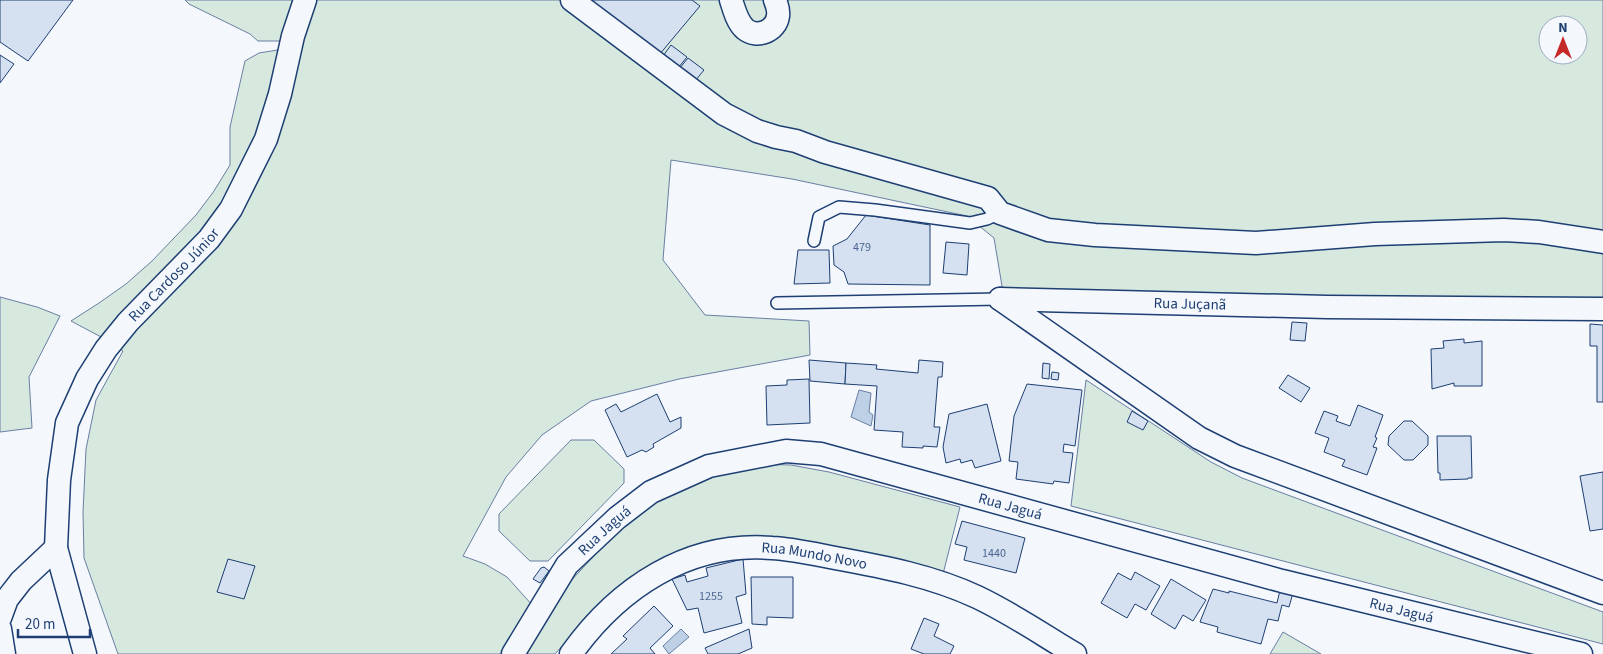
<svg xmlns="http://www.w3.org/2000/svg" width="1603" height="654" font-family="'Source Sans 3',sans-serif">
	<style>
		.green { fill: #d7e8df; stroke: #687fa3; fill-rule: evenodd }
		.water { fill: #bed0e5; stroke: #687fa3 }
		.building { fill: #d5e0f0; stroke: #1d3f73 }
		.lines { fill: none; stroke-linecap: round; stroke-linejoin: round }
		.service-casing { stroke: #1d3f73; stroke-width: 14 }
		.minor-casing { stroke: #1d3f73; stroke-width: 25 }
		.service { stroke: #f4f7fb; stroke-width: 11 }
		.minor { stroke: #f4f7fb; stroke-width: 22 }
		.labels { text-anchor: middle; stroke-width: 4; stroke-linejoin: round; paint-order: stroke }
		.number-label { font-size: 12px; fill: #4b6792 }
		.street-label { font-size: 15px; fill: #1d3f73; stroke: #f4f7fb }
	</style>
	<rect width="100%" height="100%" fill="#f4f7fb"/>
	<!-- green -->
	<g class="green">
		<path d="M 185,0 L 1603,0 L 1603,300 L 1003,292 L 994,238 L 967,216 L 792,179 L 671,160 L 663,260 L 705,315 L 809,321 L 810,355 L 679,379 L 591,401 L 542,435 L 506,477 L 463,556 L 485,564 L 507,577 L 543,617 L 566,586 L 621,527 L 673,488 L 754,464 L 791,465 L 829,472 L 960,507 L 943,574 L 807,543 L 764,537 L 738,538 L 656,562 L 630,577 L 592,612 L 555,654 L 118,654 L 84,558 L 83,512 L 86,449 L 96,400 L 123,351 L 103,338 L 71,321 L 99,303 L 126,284 L 152,261 L 196,215 L 214,191 L 230,165 L 230,127 L 245,61 L 259,53 L 284,49 L 282,41 L 258,41 L 250,34 L 189,4 ZM 1548,25 L 1578,25 L 1578,55 L 1548,55 Z"/>
		<polygon points="0,297 37,307 60,316 29,377 32,428 0,432"/>
		<polygon points="1086,380 1211,462 1242,478 1603,612 1603,644 1071,506"/>
		<polygon points="571,440 594,440 624,469 624,483 548,561 530,561 499,531 499,514"/>
		<polygon points="1283,632 1321,654 1270,654"/>
	</g>
	<!-- water -->
	<g class="water">
		<polygon points="859,390 871,393 869,412 873,415 871,426 851,417"/>
		<polygon points="681,629 689,637 669,654 663,646"/>
	</g>
	<!-- building -->
	<g class="building">
		<polygon points="0,0 73,0 28,61 0,42"/>
		<polygon points="587,0 692,0 700,6 659,55"/>
		<polygon points="671,45 687,57 678,68 663,56"/>
		<polygon points="0,55 14,64 0,83"/>
		<polygon points="688,58 704,70 695,81 679,69"/>
		<polygon points="866,215 930,225 930,285 848,284 844,272 834,265 833,246 847,239"/>
		<polygon points="946,242 969,244 967,275 943,273"/>
		<polygon points="798,250 829,250 830,283 794,284"/>
		<polygon points="1292,322 1307,323 1305,341 1290,340"/>
		<polygon points="1590,324 1603,325 1603,402 1597,402 1597,346 1590,346"/>
		<polygon points="1464,339 1464,343 1482,341 1482,386 1454,386 1454,383 1432,389 1431,349 1444,348 1443,341"/>
		<polygon points="809,360 846,363 845,384 810,381"/>
		<polygon points="919,360 943,362 942,377 938,377 934,427 940,427 937,447 923,446 923,448 902,447 903,432 874,430 877,386 845,384 846,363 877,365 876,369 918,373"/>
		<polygon points="1043,363 1050,364 1049,379 1042,378"/>
		<polygon points="1052,372 1059,373 1058,380 1051,379"/>
		<polygon points="1288,375 1310,388 1301,402 1279,388"/>
		<polygon points="809,379 810,423 767,425 766,386 787,385 787,380"/>
		<polygon points="1027,384 1082,390 1075,446 1064,444 1063,452 1073,453 1069,483 1054,481 1053,484 1016,479 1018,462 1009,461 1014,416"/>
		<polygon points="657,394 670,422 681,417 681,428 653,444 654,447 646,452 642,450 627,457 605,410 616,404 621,412"/>
		<polygon points="987,404 1001,461 975,468 972,460 961,463 960,459 946,463 943,447 949,414"/>
		<polygon points="1358,405 1383,415 1375,437 1377,438 1373,447 1377,448 1367,475 1342,466 1345,460 1324,452 1329,438 1315,433 1324,411 1338,416 1336,421 1350,426"/>
		<polygon points="1132,411 1148,421 1143,430 1127,422"/>
		<polygon points="1404,421 1412,421 1428,436 1428,445 1413,460 1404,460 1388,445 1389,436"/>
		<polygon points="1437,436 1471,436 1472,478 1468,478 1468,479 1440,480 1440,473 1438,473"/>
		<polygon points="1603,472 1603,529 1590,531 1580,476"/>
		<polygon points="962,521 1025,538 1016,573 964,560 967,547 955,544"/>
		<polygon points="228,559 255,566 244,599 217,592"/>
		<polygon points="743,559 746,594 736,597 742,623 704,633 698,608 687,610 672,579 685,575 687,582 708,576 706,568"/>
		<polygon points="544,567 549,571 540,583 533,579 541,568"/>
		<polygon points="1135,572 1160,586 1146,610 1135,604 1127,618 1101,603 1118,573 1131,580"/>
		<polygon points="751,577 793,577 793,618 767,617 767,625 752,624"/>
		<polygon points="1171,579 1206,600 1193,621 1183,615 1175,629 1151,614"/>
		<polygon points="1213,589 1229,593 1229,591 1277,603 1280,590 1293,593 1289,607 1282,605 1278,621 1268,619 1261,644 1217,632 1218,627 1200,622"/>
		<polygon points="654,606 673,626 650,648 655,654 611,654 627,639 623,636"/>
		<polygon points="924,618 939,624 934,636 954,646 950,654 924,654 911,649"/>
		<polygon points="749,629 752,648 738,654 708,654 705,648"/>
	</g>
	<g class="lines">
		<!-- service casing -->
		<g class="service-casing">
			<g id="service">
				<polyline points="814,241 819,217 839,207 875,210 970,223 987,219 1000,213"/>
				<polyline points="777,303 1000,299"/>
			</g>
		</g>
		<!-- minor casing -->
		<g class="minor-casing">
			<g id="minor">
				<polyline points="572,0 724,114 757,131 776,137 796,141 825,152 988,198 1000,213 1048,230 1095,235 1256,243 1375,234 1504,230 1539,232 1603,242"/>
				<path d="M 731,0 C 734,9 737,22 745,29 C 757,39 776,31 778,16 C 779,10 777,5 775,0"/>
				<polyline points="1000,299 1199,438 1235,456 1603,593"/>
				<path id="s1" d="M 1000,299 L 1327,307 L 1603,309"/>
				<polyline points="0,618 7,599 21,581 56,548"/>
				<polyline points="0,629 4,654"/>
				<path id="s2" d="M 85,654 L 56,548 L 59,480 L 67,423 L 87,379 L 106,349 L 128,322 L 209,239 L 231,209 L 266,139 L 280,94 L 293,36 L 305,0"/>
				<path id="s3" d="M 513,654 L 567,565 L 617,518 L 651,492 L 709,466 L 786,451 L 821,454 L 1282,581 L 1581,654"/>
				<path id="s4" d="M 571,654 C 618,588 688,541 772,548 C 793,549 814,554 835,558 C 884,567 932,576 977,597 C 1011,613 1043,635 1075,654"/>
			</g>
		</g>
		<!-- service -->
		<use href="#service" class="service"/>
		<!-- minor -->
		<use href="#minor" class="minor"/>
	</g>
	<g class="labels">
		<!-- number labels -->
		<g class="number-label">
			<text x="862" y="251">479</text>
			<text x="994" y="557">1440</text>
			<text x="711" y="600">1255</text>
		</g>
		<!-- street labels -->
		<g class="street-label">
			<text dy="5" stroke="none"><textPath href="#s2" startOffset="420">Rua Cardoso Júnior</textPath></text>
			<text dy="5" stroke="none"><textPath href="#s1" startOffset="190">Rua Juçanã</textPath></text>
			<text dy="5" stroke="none"><textPath href="#s3" startOffset="589">Rua Jaguá</textPath></text>
			<text dy="5" stroke="none"><textPath href="#s3" startOffset="155">Rua Jaguá</textPath></text>
			<text dy="5" stroke="none"><textPath href="#s4" startOffset="281">Rua Mundo Novo</textPath></text>
			<text dy="5" stroke="none"><textPath href="#s3" startOffset="994">Rua Jaguá</textPath></text>
		</g>
	</g>
	<!-- north arrow -->
	<g transform="translate(1563 40)"><circle r="24" fill="#f4f7fb" stroke="#9eadc5"/>
	<path d="M0-4L9 19L0 12L-9 19Z" fill="#c62828"/>
	<text y="-8" font-size="14" font-weight="bold" text-anchor="middle" fill="#1d3f73">N</text>
	</g>
	<!-- scale -->
	<path d="M18 629v8h72v-8" fill="none" stroke="#1d3f73" stroke-width="2.5"/>
	<text x="25" y="629" font-size="15" fill="#1d3f73" stroke="#f4f7fb" stroke-width="4" paint-order="stroke">20 m</text>
</svg>
